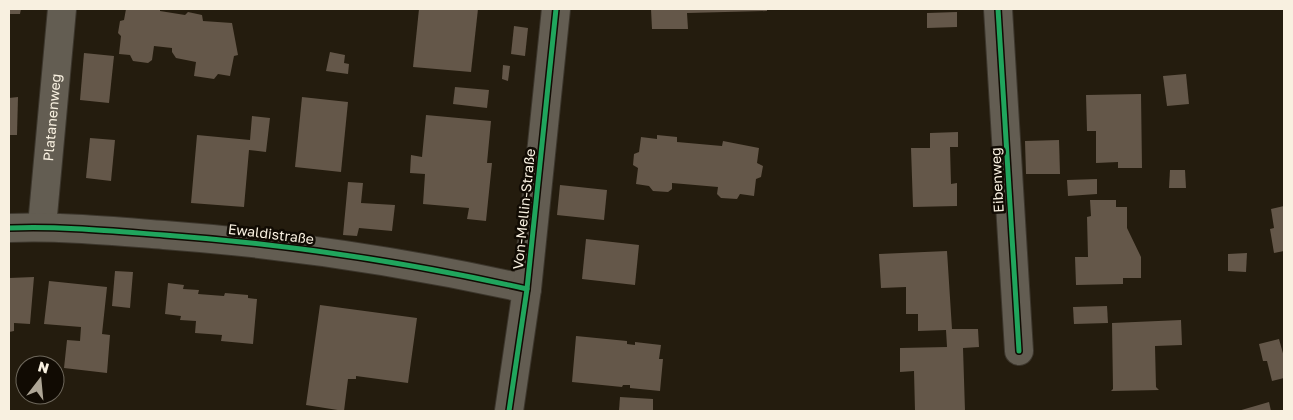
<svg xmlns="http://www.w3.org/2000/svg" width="1293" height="420" font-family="'Golos Text',sans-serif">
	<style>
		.building { fill: #645749 }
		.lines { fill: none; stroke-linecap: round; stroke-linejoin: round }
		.street-casing { stroke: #3c362c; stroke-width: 30 }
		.street { stroke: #635d52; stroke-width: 28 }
		.cycleway-casing { stroke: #110b03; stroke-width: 8 }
		.cycleway { stroke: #20a55d; stroke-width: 5 }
		.labels { text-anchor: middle; stroke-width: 5; stroke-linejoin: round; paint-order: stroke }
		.street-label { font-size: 14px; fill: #f8f0e0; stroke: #110b03 }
	</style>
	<rect width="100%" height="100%" fill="#241c0e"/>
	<!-- building -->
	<g class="building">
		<polygon points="9,9 21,9 20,14 9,14"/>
		<polygon points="126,9 160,9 160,11 185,15 188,12 202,15 203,21 232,23 238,55 234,56 230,76 218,74 214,79 194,76 196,62 176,58 172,52 172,48 154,46 152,60 148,63 133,61 130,55 119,54 121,36 118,33 120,21 124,20"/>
		<polygon points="419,9 478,9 471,72 413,67"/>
		<polygon points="651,9 767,9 767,11 687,13 688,29 652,29"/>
		<polygon points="957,12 957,27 927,28 927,13"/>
		<polygon points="514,26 528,28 525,56 511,54"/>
		<polygon points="330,52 345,55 344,63 349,64 348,74 326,71"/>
		<polygon points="84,53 114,56 109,103 80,100"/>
		<polygon points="503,65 510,66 508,81 502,79"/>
		<polygon points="1186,74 1189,104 1167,106 1163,76"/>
		<polygon points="455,87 489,90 487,108 453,104"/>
		<polygon points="1141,94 1142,168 1118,168 1118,162 1096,163 1096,131 1087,131 1086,95"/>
		<polygon points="18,97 17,135 9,135 9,98"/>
		<polygon points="302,97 348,102 341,172 295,167"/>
		<polygon points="426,115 491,121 487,163 492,163 486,221 467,219 469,208 423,204 425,174 410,173 411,155 422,157"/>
		<polygon points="252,116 270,118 266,152 249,150 244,207 191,203 197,135 250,140"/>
		<polygon points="958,132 958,147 950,147 951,184 957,183 957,206 913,207 911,148 930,148 930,133"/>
		<polygon points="657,135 677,137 677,142 722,146 723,141 759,148 757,163 763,166 761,177 756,179 754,196 740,194 737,199 721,198 717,194 718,187 672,183 672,189 668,192 653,191 649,186 636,184 638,168 633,165 634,154 639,152 641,137 657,139"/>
		<polygon points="90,138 115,140 111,181 86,178"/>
		<polygon points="1059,140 1060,174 1026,174 1025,141"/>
		<polygon points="1170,170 1185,170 1186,188 1169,188"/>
		<polygon points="1097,179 1097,194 1068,196 1067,180"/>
		<polygon points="348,182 363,183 361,203 395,205 392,231 359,228 357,236 343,235"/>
		<polygon points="560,185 607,190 604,220 557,215"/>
		<polygon points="1090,200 1116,200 1116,207 1127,207 1127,228 1141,257 1141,278 1123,278 1123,284 1076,285 1075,257 1088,257 1087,217 1091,216"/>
		<polygon points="1284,206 1284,251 1274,253 1270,229 1274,228 1271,209"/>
		<polygon points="586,239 639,245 635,285 582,279"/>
		<polygon points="947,251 952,329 978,329 979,347 963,348 965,411 915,411 914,371 900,372 900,348 947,347 946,330 918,331 918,314 906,314 906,287 881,288 879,254"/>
		<polygon points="1247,253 1246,272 1228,271 1228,254"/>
		<polygon points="115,271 133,272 130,308 112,306"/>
		<polygon points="34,277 30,324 14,323 14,331 9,332 9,278"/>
		<polygon points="49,281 107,287 102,334 110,335 107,373 64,368 67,340 80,341 81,327 44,324"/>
		<polygon points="168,283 184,285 183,289 199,290 198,294 224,296 225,293 248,295 248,298 257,299 253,344 221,341 222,335 195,333 196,321 180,320 181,316 165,314"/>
		<polygon points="320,305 417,318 408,383 356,376 356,379 348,379 344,411 306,405"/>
		<polygon points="1107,306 1108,323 1074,324 1073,307"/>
		<polygon points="1181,320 1182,345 1155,346 1156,387 1159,390 1111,391 1113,389 1112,323"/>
		<polygon points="576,336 627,341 627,344 635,345 635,342 661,345 659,359 663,359 660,391 630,388 630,385 623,385 622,387 572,382"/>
		<polygon points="1279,339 1284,357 1284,378 1272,381 1267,361 1263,361 1259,344"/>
		<polygon points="620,397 653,399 653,411 619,411"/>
		<polygon points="1269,402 1271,411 1238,411"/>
	</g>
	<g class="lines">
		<!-- street casing -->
		<g class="street-casing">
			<g id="street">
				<polyline points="998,9 1019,351"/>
				<path id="s1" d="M 42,226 L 62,9"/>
				<path d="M 9,228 C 61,226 112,231 164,235 C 286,244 407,262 527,289"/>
				<polyline points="509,411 527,289 556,9"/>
			</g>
		</g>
		<!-- street -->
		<use href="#street" class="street"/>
		<!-- cycleway casing -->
		<g class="cycleway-casing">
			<g id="cycleway">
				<polyline points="998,9 1019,351"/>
				<path d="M 9,228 C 61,226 112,231 164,235 C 286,244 407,262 527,289"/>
				<polyline points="509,411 527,289 556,9"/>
			</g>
		</g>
		<!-- cycleway -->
		<use href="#cycleway" class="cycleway"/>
	</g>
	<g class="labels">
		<!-- street labels -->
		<g class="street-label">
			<text dy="5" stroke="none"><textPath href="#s1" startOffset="109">Platanenweg</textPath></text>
			<text transform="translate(997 180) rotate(-93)" y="5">Eibenweg</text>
			<text transform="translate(524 209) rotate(-84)" y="5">Von-Mellin-Straße</text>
			<text transform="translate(271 234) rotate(7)" y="5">Ewaldistraße</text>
		</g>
	</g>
	<!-- border -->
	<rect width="1293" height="420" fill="none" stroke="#f8f0e0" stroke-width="20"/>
	<!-- north arrow -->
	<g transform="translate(40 380) rotate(16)"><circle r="24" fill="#110b03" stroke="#6d675b"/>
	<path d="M0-4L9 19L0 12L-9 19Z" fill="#aea696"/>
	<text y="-8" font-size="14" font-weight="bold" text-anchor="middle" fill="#f8f0e0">N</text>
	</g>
</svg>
